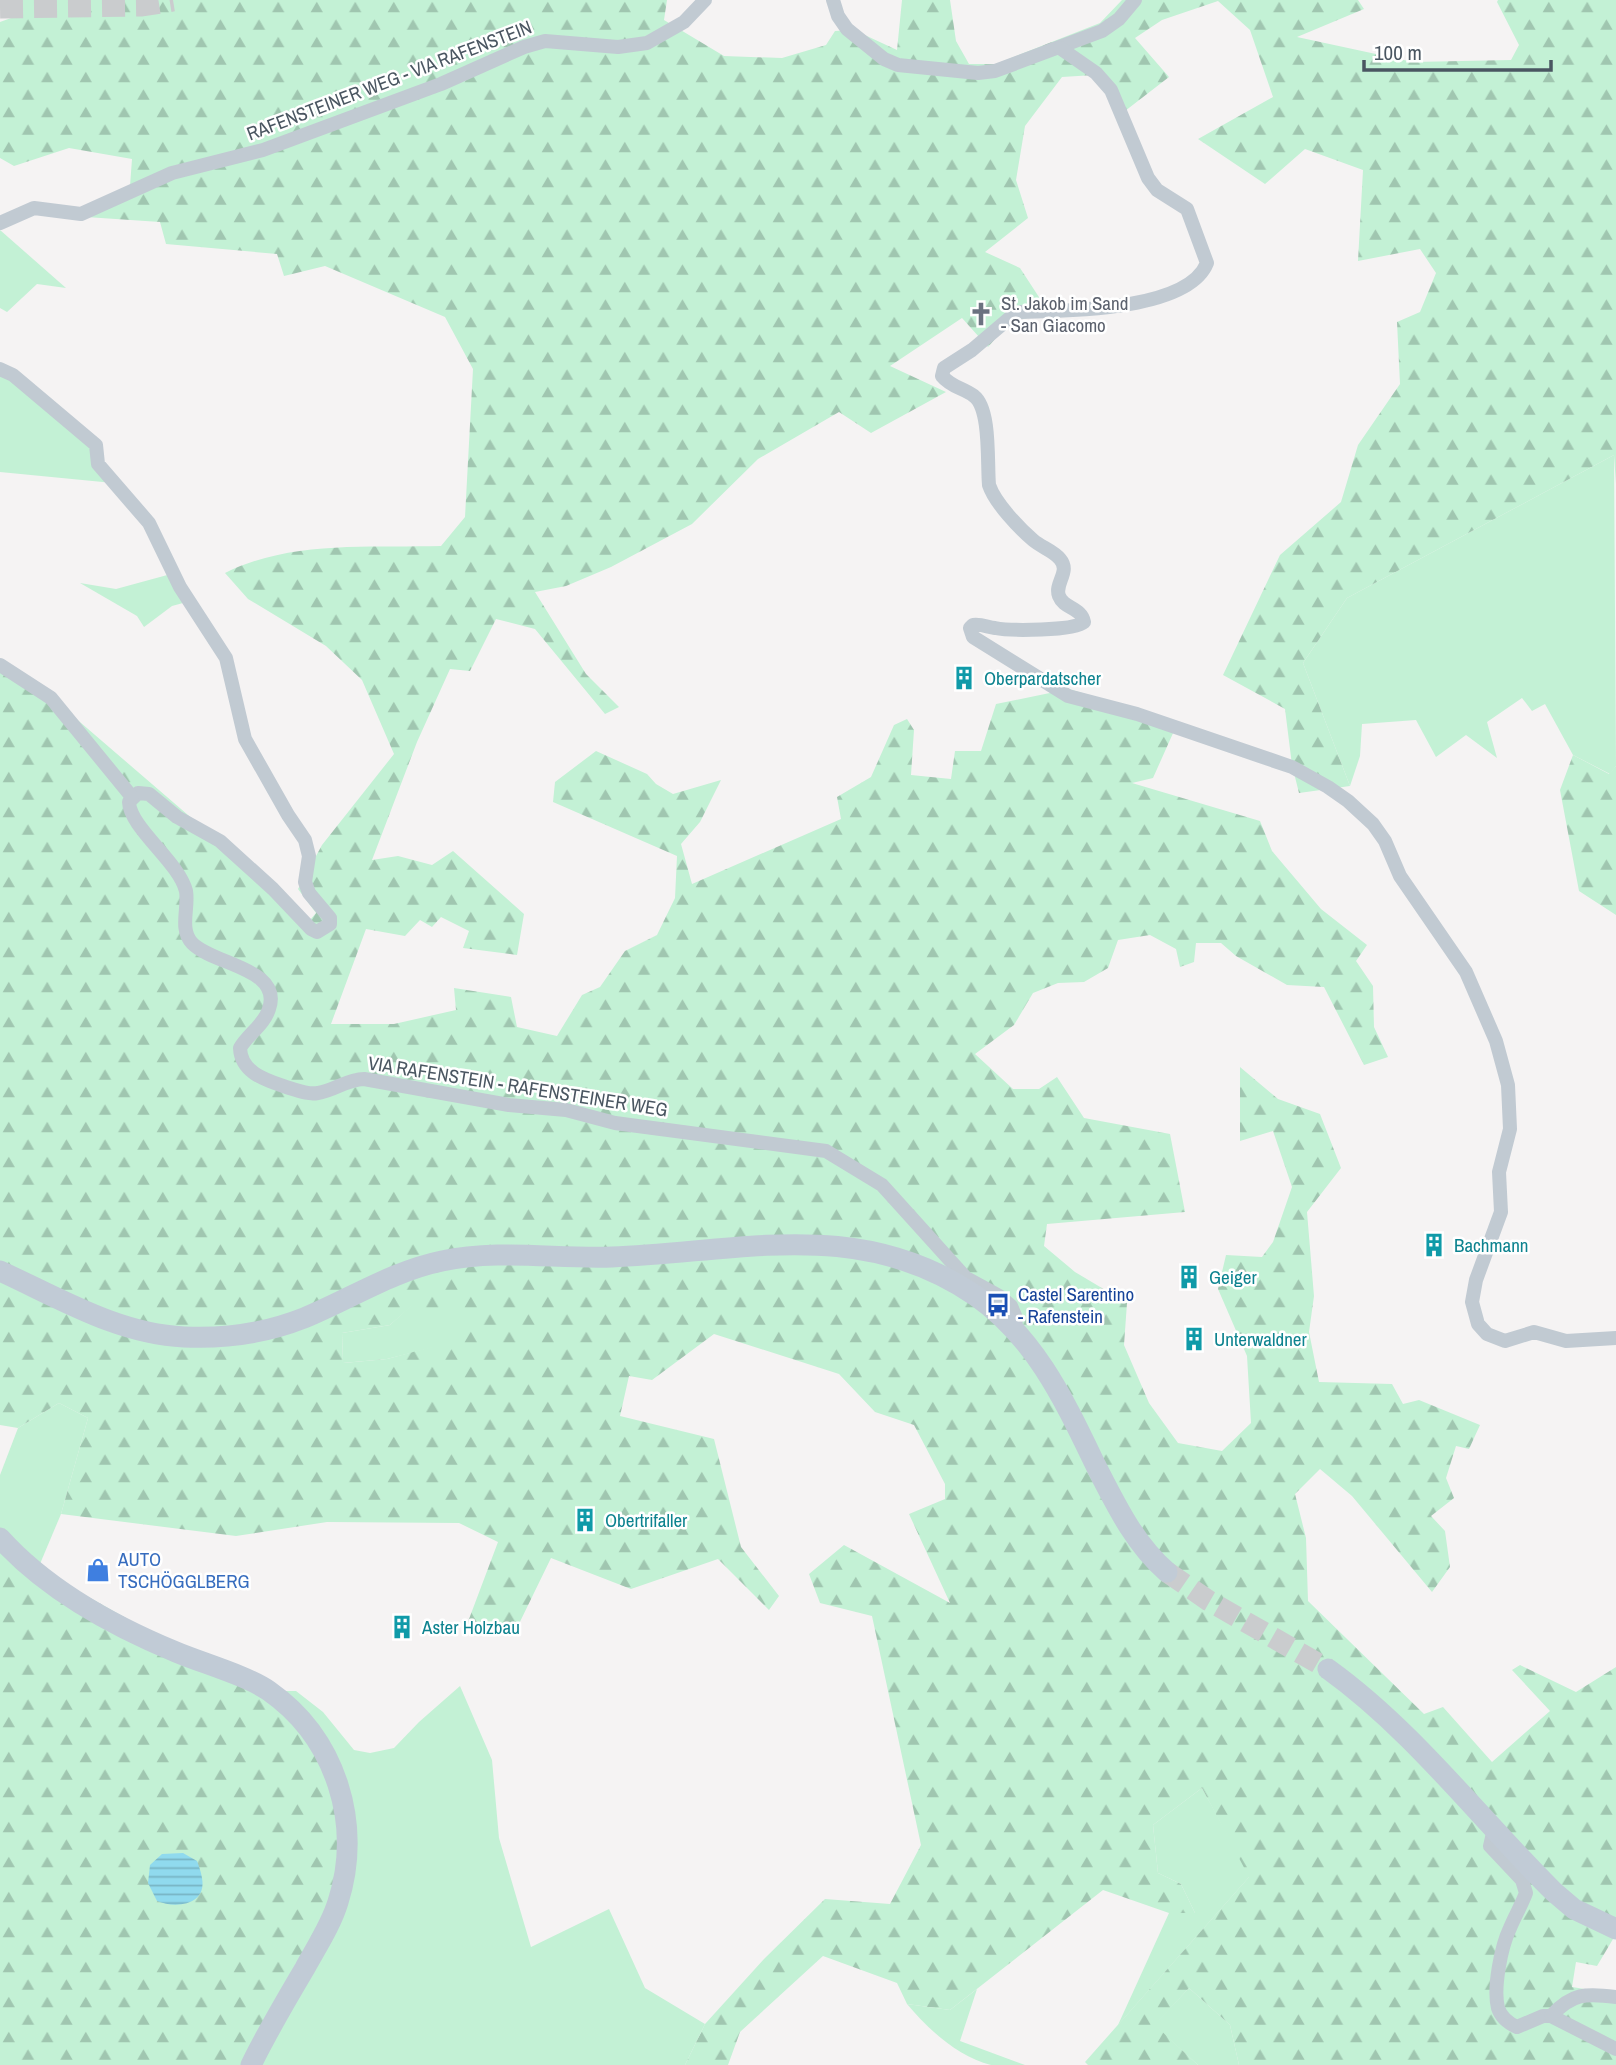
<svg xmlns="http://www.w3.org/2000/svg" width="1616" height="2065" font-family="'Archivo Narrow',sans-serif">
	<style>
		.green { fill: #c3f1d5 }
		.forest { fill: url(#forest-firs); fill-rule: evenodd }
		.water { fill: url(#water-rules) }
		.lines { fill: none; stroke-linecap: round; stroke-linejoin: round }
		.secondary-tunnel { stroke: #caccce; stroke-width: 21; stroke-dasharray: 21 10; stroke-linecap: butt }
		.primary-tunnel { stroke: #caccce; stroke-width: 23; stroke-dasharray: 23 11; stroke-linecap: butt }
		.minor { stroke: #c1cad2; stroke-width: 14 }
		.secondary { stroke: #c1cbd6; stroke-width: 21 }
		.labels { text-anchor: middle; stroke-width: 5; stroke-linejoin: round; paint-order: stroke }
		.street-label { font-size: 19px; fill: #4a5661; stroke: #fff }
		.worship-label { font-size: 19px; fill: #5b616d; stroke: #fff; text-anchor: start }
		.culture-label { font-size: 19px; fill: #0d838f; stroke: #fff; text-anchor: start }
		.transit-label { font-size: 19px; fill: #164399; stroke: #fff; text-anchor: start }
		.shop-label { font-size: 19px; fill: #366cbe; stroke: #fff; text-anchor: start }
	</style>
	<defs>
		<pattern id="forest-firs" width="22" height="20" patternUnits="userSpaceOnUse" patternTransform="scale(1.75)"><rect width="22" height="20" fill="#c3f1d5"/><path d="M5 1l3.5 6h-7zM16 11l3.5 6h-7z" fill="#a0c6b0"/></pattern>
		<pattern id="water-rules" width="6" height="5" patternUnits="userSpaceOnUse" patternTransform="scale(1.75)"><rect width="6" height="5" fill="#90daee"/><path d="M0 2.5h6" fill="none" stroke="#78b4c4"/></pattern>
	</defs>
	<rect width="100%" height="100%" fill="#f5f3f3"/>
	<!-- green -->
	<g class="green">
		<polygon points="0,230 66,288 37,284 7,312 0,308"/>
		<polygon points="0,369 96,445 113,483 0,472"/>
		<polygon points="1614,455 1616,766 1610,774 1573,755 1545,704 1532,711 1522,698 1487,722 1497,758 1466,735 1436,757 1416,720 1362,724 1360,756 1350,786 1303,663 1347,598"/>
		<polygon points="171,574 194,600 172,606 144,627 137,616 80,583 116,589"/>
		<polygon points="415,1302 454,1305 466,1339 387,1359 343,1363 342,1333 390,1325"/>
		<polygon points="59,1403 88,1418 61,1514 37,1571 0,1547 0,1475 18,1428"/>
		<polygon points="460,1686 492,1760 499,1838 531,1947 609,1909 645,1988 705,2024 685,2065 254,2065 269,1691 296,1691 323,1712 354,1750 370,1753 394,1748 419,1722"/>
		<polygon points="1202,1788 1250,1876 1118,2025 1169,1913 1195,1913 1181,1884 1158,1873 1153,1825"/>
		<polygon points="1189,1988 1230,2025 1239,2065 1198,2065 1154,2025"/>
		<path d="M 977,1989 L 960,2041 L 1025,2065 C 1014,2065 1002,2065 991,2065 C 958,2057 928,2029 907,2004 L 950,2010 Z"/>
	</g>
	<!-- forest -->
	<g class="forest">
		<path d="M 13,0 L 667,0 L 664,20 L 724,56 L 782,58 L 826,45 L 835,31 L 854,30 L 897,50 L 902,0 L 950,0 L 956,41 L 969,64 L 996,64 L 1100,23 L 1122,0 L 1358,0 L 1364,9 L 1297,37 L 1413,62 L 1511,60 L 1519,45 L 1497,2 L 1498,0 L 1616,0 L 1616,484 L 1614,455 L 1347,598 L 1303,663 L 1350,786 L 1299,793 L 1292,765 L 1285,709 L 1223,675 L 1280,555 L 1341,502 L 1358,445 L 1400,384 L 1397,322 L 1420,312 L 1436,273 L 1420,249 L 1358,261 L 1363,170 L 1305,149 L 1265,184 L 1198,139 L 1273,97 L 1250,30 L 1218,1 L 1162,20 L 1135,38 L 1169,77 L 1125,111 L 1094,75 L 1062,77 L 1025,126 L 1016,180 L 1028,218 L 985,252 L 1020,268 L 1050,314 L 1011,321 L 988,347 L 962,318 L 890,366 L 946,392 L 871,433 L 839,412 L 758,459 L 692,524 L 611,567 L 566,586 L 535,592 L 586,674 L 619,707 L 605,714 L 535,629 L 496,619 L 470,671 L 450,669 L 417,742 L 372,860 L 398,856 L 432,865 L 453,851 L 524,914 L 517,955 L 463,948 L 469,931 L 441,917 L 432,927 L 420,920 L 405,936 L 366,929 L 331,1024 L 394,1024 L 456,1010 L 454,988 L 511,997 L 517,1027 L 557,1036 L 582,995 L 600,987 L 625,951 L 657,935 L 675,898 L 677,856 L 553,802 L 555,782 L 596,751 L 647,774 L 656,784 L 673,794 L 721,780 L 700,822 L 681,844 L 692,884 L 841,819 L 837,797 L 871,777 L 894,725 L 907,719 L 914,730 L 911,775 L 951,779 L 955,751 L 981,751 L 996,704 L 1069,689 L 1178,722 L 1153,778 L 1132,783 L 1260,821 L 1272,851 L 1321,909 L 1367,945 L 1356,961 L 1373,986 L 1374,1027 L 1388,1057 L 1364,1065 L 1324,987 L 1287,985 L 1236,956 L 1221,943 L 1196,943 L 1194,962 L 1180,967 L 1176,949 L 1150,935 L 1118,940 L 1108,968 L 1084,982 L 1058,983 L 1033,993 L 1014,1025 L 975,1054 L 1013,1089 L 1039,1089 L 1057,1077 L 1084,1118 L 1170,1134 L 1185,1212 L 1047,1224 L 1044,1246 L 1075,1272 L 1127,1303 L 1124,1345 L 1149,1403 L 1178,1443 L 1222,1451 L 1251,1423 L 1247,1356 L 1218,1289 L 1226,1255 L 1262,1257 L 1273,1242 L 1292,1187 L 1273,1131 L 1240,1141 L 1240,1067 L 1278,1099 L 1320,1114 L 1341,1168 L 1307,1212 L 1314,1296 L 1309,1332 L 1319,1382 L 1392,1384 L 1403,1404 L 1419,1400 L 1480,1425 L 1469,1449 L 1456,1446 L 1446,1478 L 1454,1498 L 1431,1516 L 1445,1531 L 1450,1567 L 1432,1592 L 1352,1496 L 1320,1469 L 1295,1494 L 1306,1538 L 1308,1601 L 1424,1714 L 1443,1707 L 1492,1762 L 1550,1711 L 1512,1670 L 1520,1665 L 1576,1692 L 1616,1667 L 1616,1934 L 1597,1966 L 1576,1962 L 1572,1987 L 1616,1994 L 1616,2065 L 1239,2065 L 1230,2025 L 1189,1988 L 1155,2025 L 1198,2065 L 1088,2065 L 1085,2062 L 1249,1877 L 1202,1788 L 1153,1825 L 1158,1873 L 1181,1884 L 1195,1913 L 1169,1913 L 1103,1890 L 950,2010 L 907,2004 L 897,1983 L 823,1956 L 740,2032 L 728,2065 L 685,2065 L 705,2024 L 764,1959 L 825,1899 L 890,1904 L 921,1845 L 872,1616 L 820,1603 L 809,1574 L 844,1545 L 950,1603 L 909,1514 L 945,1499 L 945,1484 L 914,1425 L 875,1412 L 839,1374 L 714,1334 L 652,1380 L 629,1376 L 620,1416 L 714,1439 L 741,1547 L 779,1596 L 769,1610 L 718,1559 L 631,1589 L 551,1558 L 515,1632 L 466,1627 L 498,1542 L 459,1523 L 327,1522 L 236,1536 L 61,1514 L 88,1418 L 59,1403 L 18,1428 L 0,1425 L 0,672 L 59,704 L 310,920 L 316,913 L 298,889 L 322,845 L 394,754 L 362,680 L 326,646 L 248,599 L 225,573 C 291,540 370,548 441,546 L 465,517 L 473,369 L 445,317 L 325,266 L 284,276 L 277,254 L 166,244 L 160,222 L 86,217 L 130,186 L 132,159 L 69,148 L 14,166 L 0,158 L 0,22 L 11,18 ZM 415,1303 L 433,1312 L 453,1305 L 465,1338 L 387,1359 L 343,1363 L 342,1333 L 390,1325 Z"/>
		<polygon points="1573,755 1609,774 1616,766 1616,915 1579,891 1560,790"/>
		<polygon points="0,1547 262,1695 310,1743 340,1810 337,1895 254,2065 0,2065"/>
	</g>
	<!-- water -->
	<path class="water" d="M 183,1853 L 197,1861 C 199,1866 201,1872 202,1878 C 207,1905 176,1909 157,1901 L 148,1883 L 150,1865 L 162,1854 Z"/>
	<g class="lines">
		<!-- secondary-tunnel -->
		<polyline class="secondary-tunnel" points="1167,1572 1209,1601 1328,1669"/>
		<!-- primary-tunnel -->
		<polyline class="primary-tunnel" points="0,7 142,5 173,0"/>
		<!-- minor -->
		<g class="minor">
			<polyline points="833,0 838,16 847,29 884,59 898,65 978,73 995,71 1102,31 1119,19 1135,0"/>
			<path d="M 1060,48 L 1096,73 L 1111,90 L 1148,178 L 1157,190 L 1187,209 L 1207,263 C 1188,311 1065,311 1021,312 L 1012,316 L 972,350 L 944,368 L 942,376 C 951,387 963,388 974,396 C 991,409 987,463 989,485 C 995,503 1019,528 1033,540 C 1041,547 1054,551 1060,559 C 1071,572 1054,583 1059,596 C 1064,609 1081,607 1084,622 C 1074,631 1010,631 995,628 C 987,627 982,624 973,625 L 970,628 L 973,637 L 1068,696 L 1137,714 L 1292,767 L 1328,787 L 1348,801 L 1373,824 L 1385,841 L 1400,876 L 1466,972 L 1496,1041 L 1508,1085 L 1510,1129 L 1499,1172 L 1501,1212 L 1476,1280 L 1472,1302 L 1478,1324 L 1487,1334 L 1505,1341 L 1534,1332 L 1566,1341 L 1616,1338"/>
			<polyline points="0,223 34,208 81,214 172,173 263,150 441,84 524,47 545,41 618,47 647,43 684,22 705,0"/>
			<path d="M 0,369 L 13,375 L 96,445 L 98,464 L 149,523 L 180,587 L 226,658 L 245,739 L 288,815 L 305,840 L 309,856 L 305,882 L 309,893 L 330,918 L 330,924 L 317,932 L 311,929 L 273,889 L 220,841 L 177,817 L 149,794 L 138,793 L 129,802 C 130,828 179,862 186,891 C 189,908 179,929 192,943 C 213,965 283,968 269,1009 C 264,1025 248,1034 240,1048 C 241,1073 266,1080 286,1087 C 297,1090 307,1095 318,1093 C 334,1091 347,1079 364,1079 L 509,1105 L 566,1110 L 615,1123 L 826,1151 L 882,1185 L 966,1278 L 999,1296 L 1011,1306 L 1016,1318 L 1015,1330"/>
			<polyline points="0,665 51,698 132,797"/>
			<path d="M 1494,1829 L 1490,1846 L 1522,1880 L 1526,1893 C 1521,1906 1515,1916 1510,1928 C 1501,1947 1493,1988 1498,2008 C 1501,2017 1508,2023 1517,2027 L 1543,2016 L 1551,2016 L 1616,2049"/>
			<path d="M 1551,2016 C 1572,1993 1586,1993 1616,1997"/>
		</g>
		<!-- secondary -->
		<g class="secondary">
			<path d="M 0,1271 C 59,1298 118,1334 184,1337 C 226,1339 266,1333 304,1318 C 350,1299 393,1271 442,1261 C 499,1249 555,1259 612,1257 C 741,1252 859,1216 976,1296 C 1036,1338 1065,1402 1096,1466 C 1116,1505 1134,1543 1167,1572"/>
			<path d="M 0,1538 C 46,1589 113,1626 176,1652 C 202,1663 248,1676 269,1691 C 336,1738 363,1824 338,1902 C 331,1925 317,1946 305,1968 C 286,2000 267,2032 251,2065"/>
			<path d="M 1328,1669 C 1414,1731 1479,1818 1554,1892 L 1574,1909 L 1616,1929"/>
		</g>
	</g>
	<!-- icons -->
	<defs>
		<g id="church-bare" transform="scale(1.89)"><path d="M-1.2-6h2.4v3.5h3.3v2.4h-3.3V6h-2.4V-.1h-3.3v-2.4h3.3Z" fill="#6b7280" stroke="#fff" stroke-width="2.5" paint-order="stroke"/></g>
		<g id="building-bare" transform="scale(1.89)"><path d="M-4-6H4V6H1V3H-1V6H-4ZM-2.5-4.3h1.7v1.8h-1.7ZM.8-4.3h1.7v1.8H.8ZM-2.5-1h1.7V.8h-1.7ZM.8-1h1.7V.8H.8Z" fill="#0f9aa8" stroke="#fff" stroke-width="2.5" paint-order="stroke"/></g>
		<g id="bus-bare" transform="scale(1.89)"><path d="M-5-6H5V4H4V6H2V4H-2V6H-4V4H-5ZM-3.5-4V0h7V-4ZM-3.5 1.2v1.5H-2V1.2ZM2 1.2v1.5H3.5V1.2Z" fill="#1a4fb4" stroke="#fff" stroke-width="2.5" paint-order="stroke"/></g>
		<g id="shop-bare" transform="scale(1.89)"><path d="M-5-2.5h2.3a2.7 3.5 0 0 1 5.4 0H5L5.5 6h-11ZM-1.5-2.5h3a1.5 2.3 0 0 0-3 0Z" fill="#3f7fe0" stroke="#fff" stroke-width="2.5" paint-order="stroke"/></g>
	</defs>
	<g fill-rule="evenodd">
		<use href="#church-bare" x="981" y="314"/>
		<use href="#building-bare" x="964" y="678"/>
		<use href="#building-bare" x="1434" y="1245"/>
		<use href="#building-bare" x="1189" y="1277"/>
		<use href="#bus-bare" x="998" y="1305"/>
		<use href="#building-bare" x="1194" y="1339"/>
		<use href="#building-bare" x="585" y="1520"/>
		<use href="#shop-bare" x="98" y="1570"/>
		<use href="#building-bare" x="402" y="1627"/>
	</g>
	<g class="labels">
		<!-- street labels -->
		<g class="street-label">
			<text transform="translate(389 80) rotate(-21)" y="7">RAFENSTEINER WEG - VIA RAFENSTEIN</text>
			<text transform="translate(518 1086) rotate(9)" y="7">VIA RAFENSTEIN - RAFENSTEINER WEG</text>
		</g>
		<!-- worship labels -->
		<g class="worship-label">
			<text x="1001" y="310">St. Jakob im Sand<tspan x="1001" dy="22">- San Giacomo</tspan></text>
		</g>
		<!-- culture labels -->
		<g class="culture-label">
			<text x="984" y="685">Oberpardatscher</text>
			<text x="1454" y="1252">Bachmann</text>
			<text x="1209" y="1284">Geiger</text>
			<text x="1214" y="1346">Unterwaldner</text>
			<text x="605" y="1527">Obertrifaller</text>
			<text x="422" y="1634">Aster Holzbau</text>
		</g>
		<!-- transit labels -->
		<g class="transit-label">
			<text x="1018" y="1301">Castel Sarentino<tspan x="1018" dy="22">- Rafenstein</tspan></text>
		</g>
		<!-- shop labels -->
		<g class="shop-label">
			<text x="118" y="1566">AUTO<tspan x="118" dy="22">TSCHÖGGLBERG</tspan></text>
		</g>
	</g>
	<!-- scale -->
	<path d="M1364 60v10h187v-10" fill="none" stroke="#4a5661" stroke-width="3.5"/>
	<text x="1374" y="60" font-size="21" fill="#4a5661" stroke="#ffffff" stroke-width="5" paint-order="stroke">100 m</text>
</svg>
